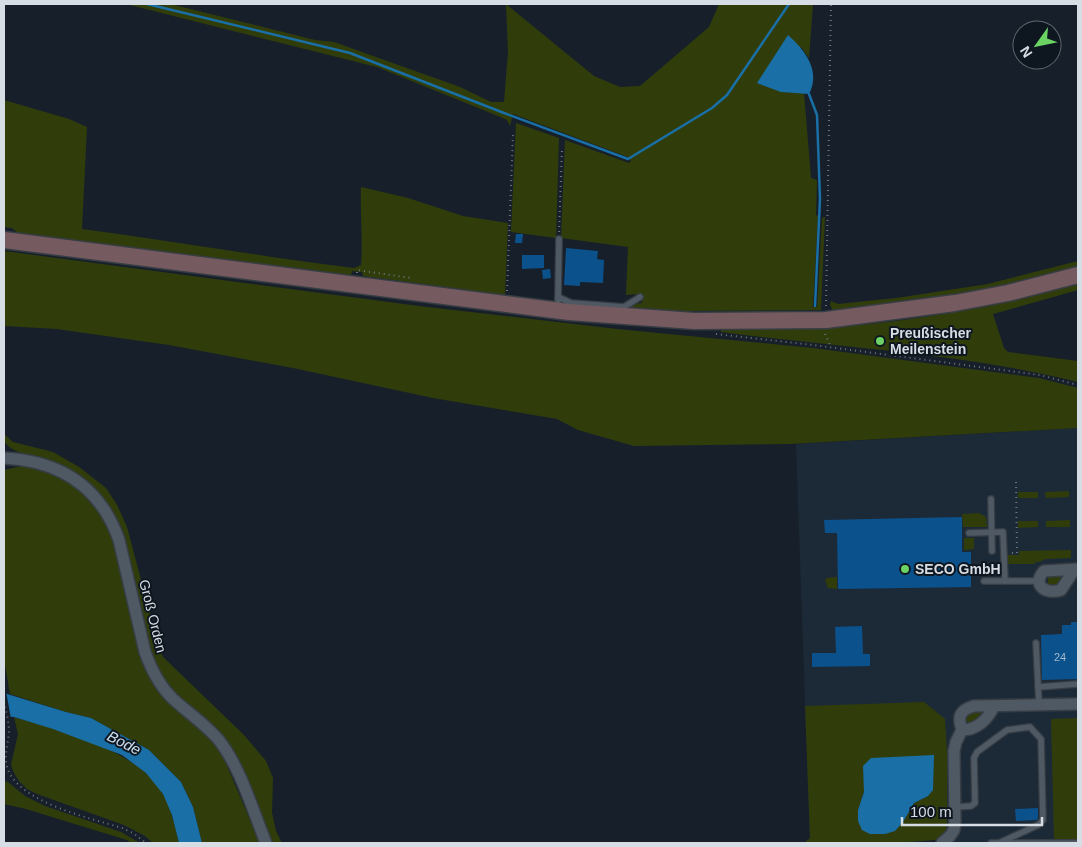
<svg xmlns="http://www.w3.org/2000/svg" width="1082" height="847" font-family="Arial,sans-serif">
	<style>
		.built { fill: #1c2a38 }
		.green { fill: #303d0b; fill-rule: evenodd }
		.water { fill: #196fa6 }
		.pier { fill: #17202a }
		.lines { fill: none; stroke-linecap: round; stroke-linejoin: round }
		.stream { stroke: #196fa6; stroke-width: 2.5 }
		.building { fill: #0b518b }
		.service-casing { stroke: #373d44; stroke-width: 8 }
		.minor-casing { stroke: #373d44; stroke-width: 14 }
		.secondary-casing { stroke: #373d44; stroke-width: 19 }
		.path { stroke: #6c747d; stroke-width: 2; stroke-dasharray: 1 4; stroke-linecap: butt }
		.service { stroke: #4e5964; stroke-width: 5.5 }
		.minor { stroke: #4e5964; stroke-width: 11 }
		.secondary { stroke: #755a5f; stroke-width: 16 }
		.poi-dot { fill: #6ad363; stroke: #0e1720; stroke-width: 2 }
		.labels { text-anchor: middle; stroke-width: 4; stroke-linejoin: round; paint-order: stroke }
		.number-label { font-size: 11px; fill: #a4bace }
		.poi-label { font-size: 14px; font-weight: bold; fill: #d7dde4; stroke: #0e1720; text-anchor: start }
		.street-label { font-size: 14px; fill: #d7dde4; stroke: #0e1720 }
		.water-label { font-size: 15px; font-style: italic; fill: #cee0f0; stroke: #0e1720 }
	</style>
	<rect width="100%" height="100%" fill="#17202a"/>
	<!-- built -->
	<polygon class="built" points="1078,428 1078,843 953,843 944,837 935,840 894,843 810,843 796,444"/>
	<!-- green -->
	<g class="green">
		<polygon points="126,4 170,4 315,40 334,42 460,87 491,102 504,102 508,52 506,4 594,76 620,87 640,86 709,27 719,4 813,4 809,58 801,47 781,92 804,93 811,178 817,180 816,215 818,216 813,307 817,307 822,218 825,217 821,310 677,311 627,309 632,304 642,303 642,297 640,294 626,295 628,247 561,238 565,140 629,163 631,161 628,157 513,114 510,126 507,120 498,116 377,67"/>
		<path d="M 4,100 L 69,119 L 87,127 L 82,229 C 173,241 263,257 354,268 L 361,265 C 363,239 360,213 361,187 L 408,198 L 463,216 L 508,223 L 505,295 L 363,276 L 362,272 L 352,271 L 351,275 L 22,236 L 12,228 L 4,227 Z"/>
		<polygon points="516,123 559,138 556,238 511,232"/>
		<polygon points="4,251 419,306 617,329 813,348 1039,378 1078,388 1078,428 790,444 634,446 578,430 557,419 433,398 293,368 169,345 57,329 4,326"/>
		<polygon points="1078,261 1078,266 988,289 917,301 833,311 830,305 831,301 838,304 896,298 988,284"/>
		<path d="M 1078,283 L 1078,290 L 993,314 L 1004,348 L 1008,352 L 1078,361 L 1078,382 C 961,353 840,348 721,332 L 721,329 C 752,329 784,330 816,328 C 904,324 993,307 1078,283 Z"/>
		<path d="M 4,434 L 13,442 L 53,452 L 79,467 L 106,488 L 117,505 L 127,527 L 158,644 L 163,657 L 244,735 L 266,761 L 273,778 L 272,813 L 276,831 L 282,843 L 271,843 L 206,720 L 170,687 L 156,665 L 150,651 L 123,538 C 111,502 86,472 49,460 C 34,455 13,455 4,441 Z"/>
		<polygon points="21,466 39,467 73,483 91,500 104,518 114,541 141,654 169,702 210,738 221,752 260,843 202,843 193,807 181,782 149,750 91,718 66,712 10,694 4,659 4,470"/>
		<polygon points="1069,491 1069,497 1046,498 1045,492"/>
		<rect x="1018" y="492" width="20" height="6"/>
		<polygon points="979,513 986,517 987,527 963,527 962,514"/>
		<polygon points="1070,520 1070,527 1046,527 1046,521"/>
		<polygon points="1018,521 1038,521 1038,527 1018,528"/>
		<polygon points="964,538 974,538 974,549 964,550"/>
		<polygon points="1071,550 1071,558 1046,559 1039,562 1035,562 1035,564 1008,564 1008,555 1019,555 1019,551"/>
		<path d="M 1051,575 L 1063,575 L 1064,579 C 1058,585 1056,589 1048,585 L 1048,577 Z"/>
		<polygon points="837,577 837,589 828,588 825,580 827,578"/>
		<path d="M 924,702 L 945,719 L 947,753 L 947,825 L 945,833 L 935,840 L 894,843 L 804,843 L 810,838 L 805,706 ZM 864,792 L 928,796 L 914,803 L 903,822 L 858,810 Z"/>
		<polygon points="980,711 982,716 969,724 965,718 968,712"/>
		<path d="M 14,717 C 60,731 141,750 164,796 C 172,811 175,827 179,843 L 153,843 L 145,836 L 124,825 L 37,794 L 27,789 L 19,781 L 14,773 L 11,765 L 18,734 Z"/>
		<polygon points="1078,718 1078,839 1054,839 1051,719"/>
		<polygon points="4,781 8,782 25,796 45,806 121,832 140,843 131,843 127,840 26,809 4,804"/>
	</g>
	<!-- water -->
	<g class="water">
		<path d="M 788,35 C 805,50 821,71 809,94 L 781,92 L 757,83 Z"/>
		<polygon points="4,693 66,712 91,718 149,750 181,782 193,807 202,843 179,843 172,815 163,794 146,773 122,755 53,729 14,717 4,716"/>
		<polygon points="934,755 933,790 928,796 914,803 903,822 895,831 885,834 870,834 862,830 858,821 858,810 864,792 863,766 871,758"/>
	</g>
	<!-- pier -->
	<polygon class="pier" points="4,691 6,691 11,719 4,718"/>
	<g class="lines">
		<!-- stream -->
		<g class="stream">
			<polyline points="147,4 350,53 504,113 628,159 712,108 727,95 789,4"/>
			<polyline points="809,94 817,115 820,199 815,306"/>
		</g>
	</g>
	<!-- building -->
	<g class="building">
		<polygon points="516,234 523,234 522,243 515,243"/>
		<polygon points="566,248 598,251 597,259 604,260 603,283 580,282 580,286 564,285"/>
		<polygon points="522,255 544,255 544,268 522,269"/>
		<polygon points="550,269 551,278 543,279 542,270"/>
		<polygon points="962,517 962,552 971,552 971,587 838,589 837,533 825,533 824,520"/>
		<polygon points="1071,622 1078,622 1078,679 1042,680 1041,635 1062,634 1062,625 1071,625"/>
		<polygon points="862,626 863,654 870,654 870,666 812,667 812,653 836,653 835,627"/>
		<polygon points="1038,808 1038,818 1037,820 1016,821 1015,809"/>
	</g>
	<g class="lines">
		<!-- service casing -->
		<g class="service-casing">
			<g id="service">
				<polyline points="558,297 571,303 624,307 640,297"/>
				<polyline points="558,301 559,239"/>
				<polyline points="991,499 992,551"/>
				<polyline points="969,533 1003,532 1005,581 1039,581"/>
				<polyline points="984,581 1005,581"/>
				<polyline points="1036,643 1039,705"/>
				<polyline points="1038,687 1078,684"/>
				<polyline points="955,807 971,806 975,803 974,758 977,752 1007,730 1030,727 1041,739 1043,820 1038,825 999,843"/>
				<polyline points="991,843 1078,843"/>
			</g>
		</g>
		<!-- minor casing -->
		<g class="minor-casing">
			<g id="minor">
				<path d="M 4,458 C 60,461 100,486 119,540 L 145,652 C 151,669 159,685 172,698 C 187,712 204,723 218,739 C 240,766 253,811 266,843"/>
				<path d="M 1074,570 L 1061,590 C 1046,595 1031,585 1044,571 L 1078,569"/>
				<path d="M 962,730 C 957,716 960,710 974,706 L 1078,704"/>
				<path d="M 962,730 C 977,730 988,719 994,706"/>
				<polyline points="942,843 950,836 954,830 955,822 954,751 956,742 962,730"/>
			</g>
		</g>
		<!-- secondary casing -->
		<g class="secondary-casing">
			<polyline id="secondary" points="4,240 569,312 694,321 826,320 955,303 1008,293 1078,275"/>
		</g>
		<!-- path -->
		<g class="path">
			<polyline points="559,232 562,149"/>
			<polyline points="357,273 357,270 411,278"/>
			<polyline points="507,291 513,134"/>
			<polyline points="826,306 831,4"/>
			<polyline points="716,334 813,345 1040,375 1078,385"/>
			<polyline points="825,334 831,347"/>
			<polyline points="1012,553 1017,553 1016,480"/>
			<path d="M 4,702 C 6,711 9,722 9,732 C 8,744 4,755 7,767 C 17,802 90,818 122,828 L 133,833 L 146,843"/>
		</g>
		<!-- service -->
		<use href="#service" class="service"/>
		<!-- minor -->
		<use href="#minor" class="minor"/>
		<!-- secondary -->
		<use href="#secondary" class="secondary"/>
	</g>
	<!-- markers -->
	<g class="poi-dot">
		<circle cx="880" cy="341" r="5"/>
		<circle cx="905" cy="569" r="5"/>
	</g>
	<g class="labels">
		<!-- number labels -->
		<g class="number-label">
			<text x="1060" y="661">24</text>
		</g>
		<!-- poi labels -->
		<g class="poi-label">
			<text x="890" y="338">Preußischer<tspan x="890" dy="16">Meilenstein</tspan></text>
			<text x="915" y="574">SECO GmbH</text>
		</g>
		<!-- street labels -->
		<g class="street-label">
			<text transform="translate(153 616) rotate(76)" y="5">Groß Orden</text>
		</g>
		<!-- water labels -->
		<g class="water-label">
			<text transform="translate(124 743) rotate(27)" y="5">Bode</text>
		</g>
	</g>
	<!-- border -->
	<rect width="1082" height="847" fill="none" stroke="#d7dde4" stroke-width="10"/>
	<!-- north arrow -->
	<g transform="translate(1037 45) rotate(237)"><circle r="24" fill="#0e1720" stroke="#5e666e"/>
	<path d="M0-4L9 19L0 12L-9 19Z" fill="#6ad363"/>
	<text y="-8" font-size="14" font-weight="bold" text-anchor="middle" fill="#d7dde4">N</text>
	</g>
	<!-- scale -->
	<path d="M902 817v8h140v-8" fill="none" stroke="#d7dde4" stroke-width="2.5"/>
	<text x="910" y="817" font-size="15" fill="#d7dde4" stroke="#0e1720" stroke-width="4" paint-order="stroke">100 m</text>
</svg>
